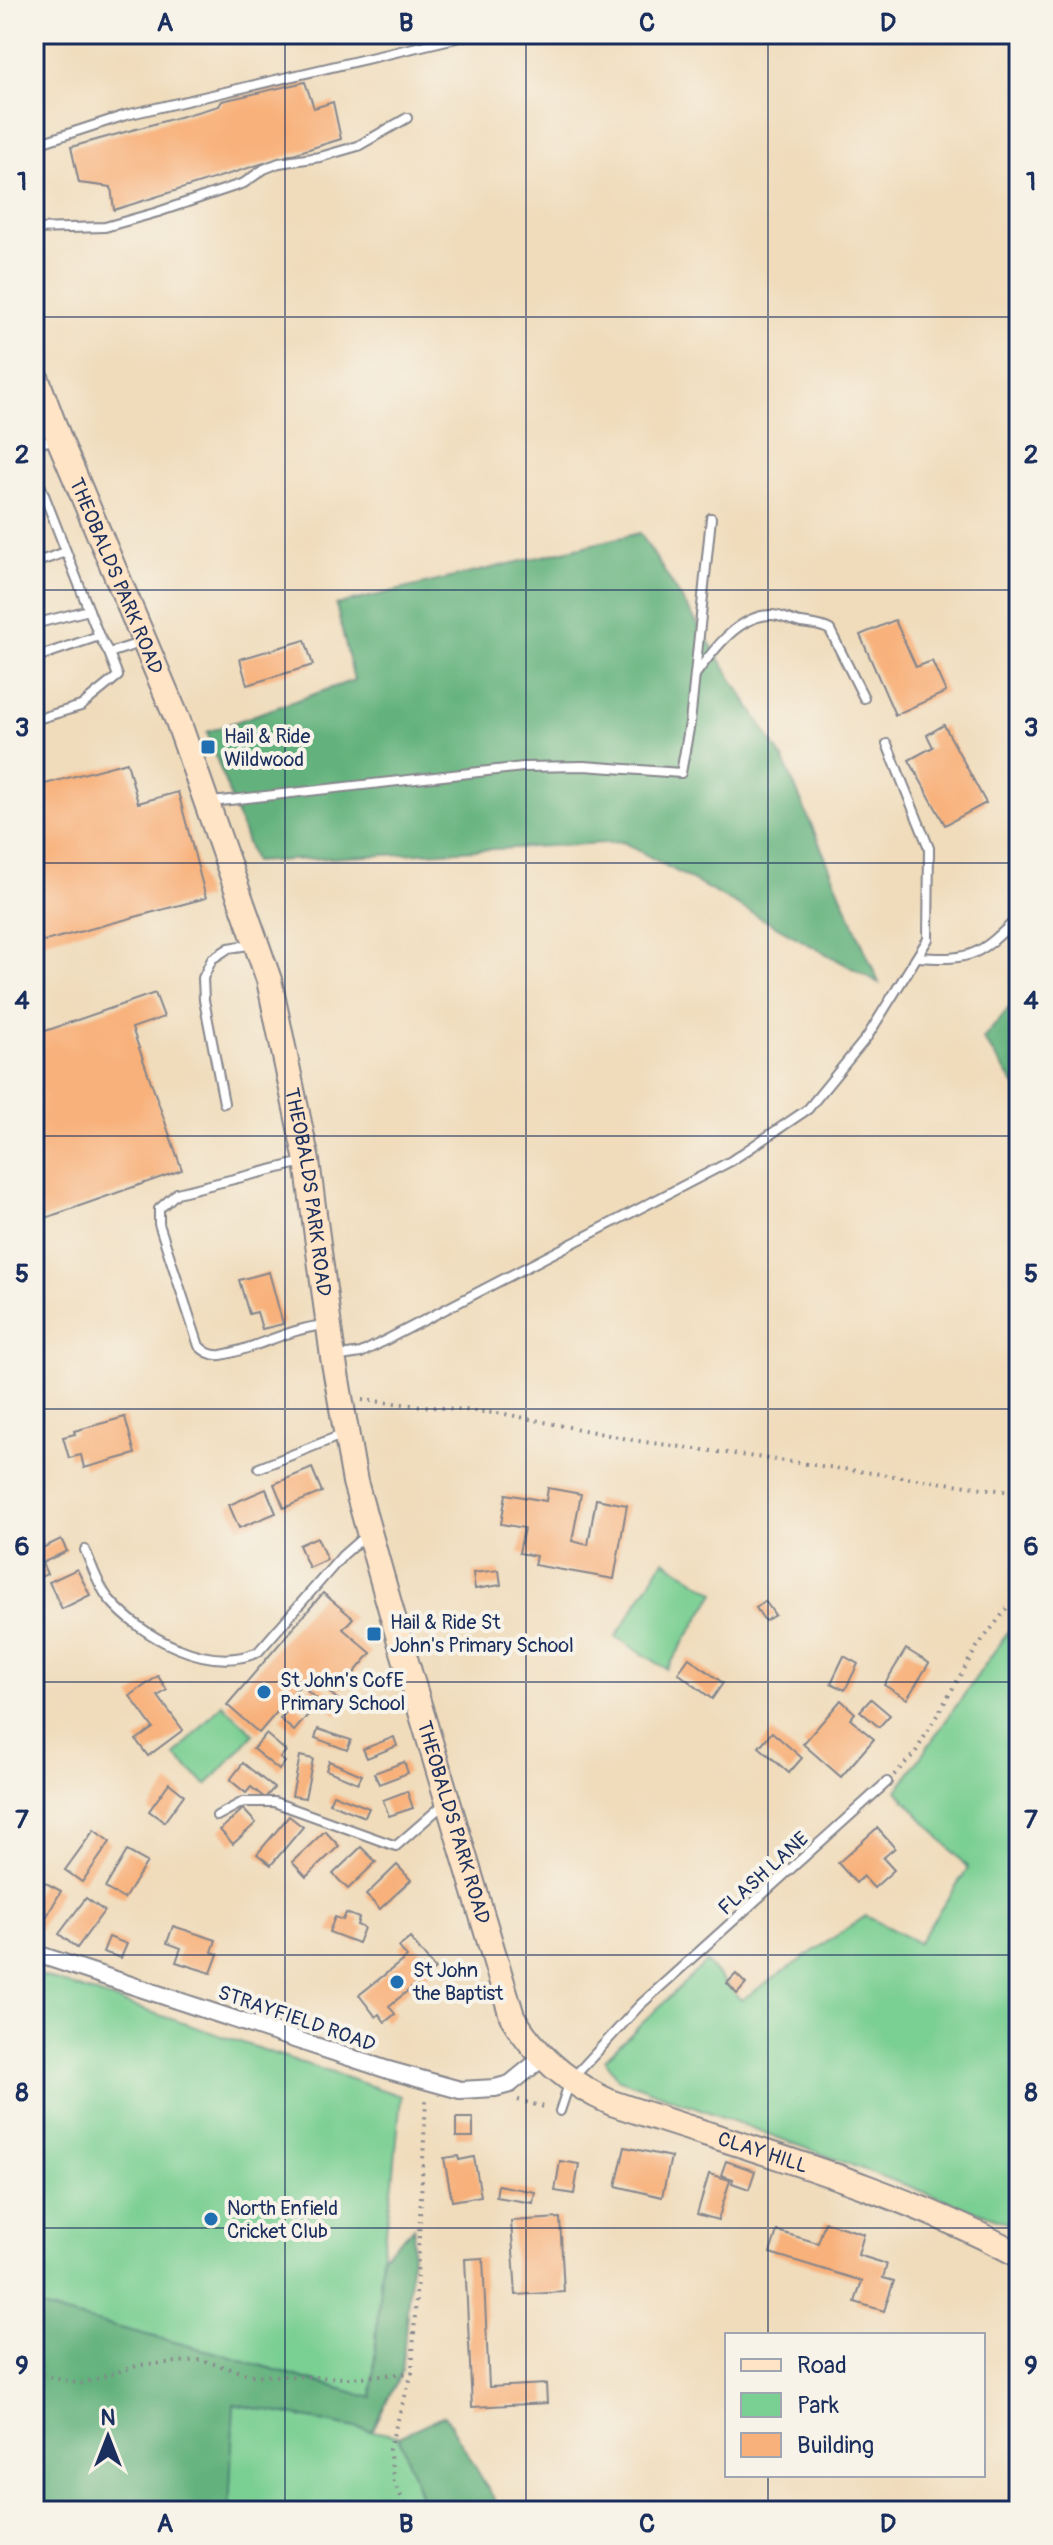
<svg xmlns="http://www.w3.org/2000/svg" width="1053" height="2545" font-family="Pangolin,sans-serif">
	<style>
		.green { fill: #7acf93; stroke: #4a7f78; stroke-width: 2 }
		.forest { fill: #63b27d; stroke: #3f706e; stroke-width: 2 }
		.building { fill: #f8b17a }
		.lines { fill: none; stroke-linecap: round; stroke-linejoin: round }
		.lane-casing { stroke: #86868c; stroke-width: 12 }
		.street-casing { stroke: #86868c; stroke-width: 20 }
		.secondary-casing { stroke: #86868c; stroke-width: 28 }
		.path { stroke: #86868c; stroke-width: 4; stroke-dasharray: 2 6; stroke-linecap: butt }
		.lane { stroke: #fff; stroke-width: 8 }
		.street { stroke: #fff; stroke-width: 16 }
		.secondary { stroke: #ffe4c6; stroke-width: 24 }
		.grid { fill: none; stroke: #1b2f5e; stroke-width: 2; stroke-opacity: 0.55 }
		.poi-dot { fill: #1f6fb2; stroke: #f7f3e8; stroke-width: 3 }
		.labels { text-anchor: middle; stroke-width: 8; stroke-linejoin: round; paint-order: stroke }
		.street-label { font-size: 20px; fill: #1b2f5e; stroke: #f7f3e8 }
		.poi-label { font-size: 20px; fill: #1b2f5e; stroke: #f7f3e8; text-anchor: start }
		.neatline { fill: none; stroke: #1b2f5e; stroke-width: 3 }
		.grid-label { font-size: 26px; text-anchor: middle; font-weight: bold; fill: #1b2f5e }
	</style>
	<rect width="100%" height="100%" fill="#f7f3e8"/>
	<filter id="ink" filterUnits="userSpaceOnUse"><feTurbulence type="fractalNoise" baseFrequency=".0125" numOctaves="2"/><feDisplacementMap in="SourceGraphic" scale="16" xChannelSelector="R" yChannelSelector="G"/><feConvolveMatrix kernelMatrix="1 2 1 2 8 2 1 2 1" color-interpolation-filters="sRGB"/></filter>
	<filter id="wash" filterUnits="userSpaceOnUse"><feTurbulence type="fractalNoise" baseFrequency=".006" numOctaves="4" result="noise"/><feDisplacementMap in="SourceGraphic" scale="32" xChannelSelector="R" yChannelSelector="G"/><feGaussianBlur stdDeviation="1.8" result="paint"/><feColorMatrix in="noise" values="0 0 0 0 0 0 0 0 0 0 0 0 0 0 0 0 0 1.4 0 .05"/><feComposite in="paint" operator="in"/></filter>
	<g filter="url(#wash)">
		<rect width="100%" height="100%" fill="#f0dcbb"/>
		<!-- green -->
		<g class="green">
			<polygon points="664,1560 715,1593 667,1669 616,1637"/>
			<polygon points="1019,1616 1019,2227 617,2078 605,2059 706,1962 741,2000 866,1916 918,1943 968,1868 897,1791"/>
			<polygon points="222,1704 254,1734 207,1785 175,1756"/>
			<polygon points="34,1973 401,2096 393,2182 382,2256 372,2398 217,2353 34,2306"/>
			<polygon points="233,2404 399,2436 426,2511 229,2511"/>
		</g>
		<!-- forest -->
		<g class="forest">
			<polygon points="640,533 784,761 879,983 623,842 254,862 207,732 354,680 336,605"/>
			<polygon points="1019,996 1019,1091 983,1039"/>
			<polygon points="414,2227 402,2371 372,2431 234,2404 229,2511 34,2511 34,2306 217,2353 372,2398 382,2256"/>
			<polygon points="445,2415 494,2499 496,2511 426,2511 399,2436"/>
		</g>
		<g id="blocks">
			<!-- building -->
			<g class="building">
				<polygon points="305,82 314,108 333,102 341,139 114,210 111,187 79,183 71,147 219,106 222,101"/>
				<polygon points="895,620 916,667 932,661 946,692 895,715 860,635"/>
				<polygon points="305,640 313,665 247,685 240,659"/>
				<polygon points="944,725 986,803 945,825 909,760 933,747 927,735"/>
				<polygon points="127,762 138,803 178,792 206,898 34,944 34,787"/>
				<polygon points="155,993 164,1017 132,1028 182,1170 34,1222 34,1035"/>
				<polygon points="269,1272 283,1324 262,1329 257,1312 249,1314 239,1280"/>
				<polygon points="125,1417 135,1454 84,1468 81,1455 69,1458 63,1437 75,1434 74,1431"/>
				<polygon points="312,1468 322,1492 284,1508 274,1484"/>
				<polygon points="548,1488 581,1494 572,1541 588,1545 596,1499 627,1505 614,1579 534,1565 536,1556 519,1553 524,1528 501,1524 506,1494 546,1501"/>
				<polygon points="266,1489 276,1513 239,1528 229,1505"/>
				<polygon points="317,1537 327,1560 309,1568 299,1545"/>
				<polygon points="61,1539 67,1551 42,1563 47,1574 34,1580 34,1552"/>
				<polygon points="77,1569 90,1595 62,1609 49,1582"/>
				<polygon points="499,1570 501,1585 475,1589 473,1573"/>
				<polygon points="323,1593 353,1618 343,1629 371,1653 338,1692 313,1670 259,1733 227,1705"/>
				<polygon points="765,1601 775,1615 765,1621 756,1608"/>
				<polygon points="906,1649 929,1663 907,1699 884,1685"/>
				<polygon points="844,1656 858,1664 845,1690 831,1683"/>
				<polygon points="689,1658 723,1683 712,1699 678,1673"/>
				<polygon points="158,1676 167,1690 158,1696 183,1730 148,1756 136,1740 153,1728 130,1696"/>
				<polygon points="315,1681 346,1706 338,1716 307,1691"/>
				<polygon points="871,1699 890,1715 879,1727 860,1711"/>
				<polygon points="841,1700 855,1713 850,1719 874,1739 841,1777 803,1744"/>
				<polygon points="294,1703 308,1715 294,1731 280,1719"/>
				<polygon points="318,1729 351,1740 347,1750 315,1738"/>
				<polygon points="772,1732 802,1758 789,1773 759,1747"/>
				<polygon points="266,1734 286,1751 280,1758 285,1762 279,1770 253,1749"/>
				<polygon points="394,1737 397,1746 367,1758 363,1749"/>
				<polygon points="300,1756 313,1759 305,1798 292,1796"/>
				<polygon points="329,1761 362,1775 358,1783 326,1770"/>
				<polygon points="404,1762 408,1773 379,1784 374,1773"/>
				<polygon points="243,1763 274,1788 265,1798 251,1787 246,1793 230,1780"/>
				<polygon points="169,1783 184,1795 164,1822 149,1811"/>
				<polygon points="407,1791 413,1808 389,1816 383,1800"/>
				<polygon points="333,1794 369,1808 365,1817 329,1803"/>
				<polygon points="243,1809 256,1823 233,1844 220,1830"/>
				<polygon points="289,1816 303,1827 271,1865 257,1854"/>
				<polygon points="877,1828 895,1848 883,1858 894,1870 874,1888 863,1876 856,1883 838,1863"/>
				<polygon points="94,1830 110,1842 82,1882 65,1870"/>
				<polygon points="325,1831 339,1846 306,1877 292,1862"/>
				<polygon points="361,1847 376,1862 348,1889 333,1874"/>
				<polygon points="127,1851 147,1862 124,1899 105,1888"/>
				<polygon points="397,1865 411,1880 380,1909 366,1895"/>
				<polygon points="42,1881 61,1891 38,1932 34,1929 34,1896"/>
				<polygon points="86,1898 104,1911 77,1948 59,1934"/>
				<polygon points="346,1913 359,1918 357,1925 364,1928 358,1943 329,1932 335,1917 343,1920"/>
				<polygon points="173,1926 216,1940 212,1952 218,1954 211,1973 176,1962 181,1948 167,1943"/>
				<polygon points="109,1937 127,1944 121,1958 103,1952"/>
				<polygon points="410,1938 435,1969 389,2006 395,2014 385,2022 379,2014 376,2017 359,1995 407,1957 399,1947"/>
				<polygon points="736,1974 746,1984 737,1994 727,1983"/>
				<rect x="456" y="2118" width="17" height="19"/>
				<polygon points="625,2147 671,2157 662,2197 616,2186"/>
				<polygon points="458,2156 459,2160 474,2157 481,2196 452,2201 444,2158"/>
				<polygon points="560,2161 579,2164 574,2194 555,2191"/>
				<polygon points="726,2161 755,2171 749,2189 732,2183 733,2179 721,2175"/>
				<polygon points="709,2174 730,2180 718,2220 697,2214"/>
				<polygon points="498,2185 535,2192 533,2203 496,2197"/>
				<polygon points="560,2218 564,2292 516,2295 511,2221"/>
				<polygon points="825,2222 864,2234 858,2255 887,2264 883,2278 894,2281 884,2311 855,2302 862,2281 770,2253 777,2231 818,2243"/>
				<polygon points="483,2258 489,2387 546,2384 547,2403 472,2407 465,2259"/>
			</g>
		</g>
	</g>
	<g filter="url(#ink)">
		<use href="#blocks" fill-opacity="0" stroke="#86868c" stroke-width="2"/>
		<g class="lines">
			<!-- lane casing -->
			<g class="lane-casing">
				<g id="lane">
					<polyline points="34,145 126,115 473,34"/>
					<polyline points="34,229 105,227 158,212 244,183 264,169 279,163 320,157 358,146 407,118"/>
					<polyline points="34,445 56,439"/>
					<polyline points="34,469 99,636 109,653 140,643"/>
					<polyline points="34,563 66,552"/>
					<polyline points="34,624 89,610"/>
					<polyline points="34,658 99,636"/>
					<path d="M 695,675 C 712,652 738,615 771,615 C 782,615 790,621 801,623 C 812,625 820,624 830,630 L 864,698"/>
					<polyline points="34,720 81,706 118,676 109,653"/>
					<polyline points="212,802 523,767 584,766 681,773 690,723 711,518"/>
					<path d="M 919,957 C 974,961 980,954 1019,917"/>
					<polyline points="224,1103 204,1000 203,978 212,959 229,948 255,944"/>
					<path d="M 303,1162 L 177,1193 L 159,1209 L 159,1224 L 199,1346 C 205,1352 211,1356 221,1355 C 256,1349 286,1329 325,1325"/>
					<polyline points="334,1357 361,1353 731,1161 808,1109 867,1037 928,939 929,848 887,744"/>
					<polyline points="259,1468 344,1434"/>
					<path d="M 85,1550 C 92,1565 98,1586 109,1599 C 141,1637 209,1674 258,1652 L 343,1555 L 367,1534"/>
					<polyline points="217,1816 243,1802 274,1802 396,1846 445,1803"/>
					<polyline points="560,2111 570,2081 640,2005 887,1782"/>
				</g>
			</g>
			<!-- street casing -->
			<g class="street-casing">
				<polyline id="street" points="34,1953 388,2070 460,2090 495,2088 510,2084 542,2058"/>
			</g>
			<!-- secondary casing -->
			<g class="secondary-casing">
				<g id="secondary">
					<path id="s1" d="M 34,372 L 59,439 L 178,721 L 269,980 L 307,1161 L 333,1357 L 355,1482 L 396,1628 L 512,2016 C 536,2057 569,2084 612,2103 C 749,2149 891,2186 1019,2255"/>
				</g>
			</g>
			<!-- path -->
			<g class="path">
				<polyline points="362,1400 505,1414 638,1441 1019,1493"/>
				<polyline points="894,1775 915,1753 977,1647 1019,1593"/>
				<polyline points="518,2100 548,2108"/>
				<polyline points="34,2373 80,2384 140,2365 201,2360 250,2375 349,2378 412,2373"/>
				<polyline points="408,2511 394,2482 389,2449 412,2373 426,2100"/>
			</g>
			<!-- lane -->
			<use href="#lane" class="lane"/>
			<!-- street -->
			<use href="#street" class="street"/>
			<!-- secondary -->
			<use href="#secondary" class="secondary"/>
		</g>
	</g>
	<!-- grid -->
	<path class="grid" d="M 285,34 L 285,2511M 526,34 L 526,2511M 768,34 L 768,2335M 34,317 L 1019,317M 34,590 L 1019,590M 34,863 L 1019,863M 34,1136 L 1019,1136M 34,1409 L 1019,1409M 34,1682 L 1019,1682M 34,1955 L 1019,1955M 34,2228 L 1019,2228M 768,2475 L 768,2511"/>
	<!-- markers -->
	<g class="poi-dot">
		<rect x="200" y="739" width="16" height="16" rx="4"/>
		<rect x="366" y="1626" width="16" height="16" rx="4"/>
		<circle cx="264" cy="1692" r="8"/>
		<circle cx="397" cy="1982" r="8"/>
		<circle cx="211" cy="2219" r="8"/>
	</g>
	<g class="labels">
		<!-- street labels -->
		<g class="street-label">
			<text dy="7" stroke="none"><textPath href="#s1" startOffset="220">THEOBALDS PARK ROAD</textPath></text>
			<text dy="7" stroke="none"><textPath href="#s1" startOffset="868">THEOBALDS PARK ROAD</textPath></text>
			<text dy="7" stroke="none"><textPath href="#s1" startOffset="1516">THEOBALDS PARK ROAD</textPath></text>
			<text transform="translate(763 1873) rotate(-42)" y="7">FLASH LANE</text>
			<text transform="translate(297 2018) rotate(19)" y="7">STRAYFIELD ROAD</text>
			<text dy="7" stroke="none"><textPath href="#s1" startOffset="2012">CLAY HILL</textPath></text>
		</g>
		<!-- poi labels -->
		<g class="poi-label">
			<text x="224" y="743">Hail &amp; Ride<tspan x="224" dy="23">Wildwood</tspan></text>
			<text x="390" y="1629">Hail &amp; Ride St<tspan x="390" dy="23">John's Primary School</tspan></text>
			<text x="280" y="1687">St John's CofE<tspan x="280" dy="23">Primary School</tspan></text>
			<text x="413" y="1977">St John<tspan x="413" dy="23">the Baptist</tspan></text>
			<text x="227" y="2215">North Enfield<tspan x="227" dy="23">Cricket Club</tspan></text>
		</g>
	</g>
	<!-- margin -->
	<rect width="1053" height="2545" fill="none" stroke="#f7f3e8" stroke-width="88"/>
	<!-- legend -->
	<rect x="725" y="2333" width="260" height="144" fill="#f7f3e8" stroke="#9fa5b1" stroke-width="2"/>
	<rect x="741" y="2359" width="40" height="12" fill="#ffe4c6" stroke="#9fa5b1" stroke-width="2"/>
	<text x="797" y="2373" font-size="24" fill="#1b2f5e">Road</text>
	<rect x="741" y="2393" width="40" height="24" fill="#7acf93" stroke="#9fa5b1" stroke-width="2"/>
	<text x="797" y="2413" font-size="24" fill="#1b2f5e">Park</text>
	<rect x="741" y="2433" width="40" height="24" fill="#f8b17a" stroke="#9fa5b1" stroke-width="2"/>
	<text x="797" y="2453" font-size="24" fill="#1b2f5e">Building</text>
	<!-- north arrow -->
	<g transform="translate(108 2437)" stroke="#f7f3e8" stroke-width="6" paint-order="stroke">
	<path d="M0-6L14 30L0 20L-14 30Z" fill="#1b2f5e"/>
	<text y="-12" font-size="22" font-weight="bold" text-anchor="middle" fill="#1b2f5e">N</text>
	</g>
	<rect x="44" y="44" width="965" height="2457" class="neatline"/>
	<g class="grid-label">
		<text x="165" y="31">A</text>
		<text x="406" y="31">B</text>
		<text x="647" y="31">C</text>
		<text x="888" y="31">D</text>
		<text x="22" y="190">1</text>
		<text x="1031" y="190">1</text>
		<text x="22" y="463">2</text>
		<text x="1031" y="463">2</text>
		<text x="22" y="736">3</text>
		<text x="1031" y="736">3</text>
		<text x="22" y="1009">4</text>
		<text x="1031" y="1009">4</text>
		<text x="22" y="1282">5</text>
		<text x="1031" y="1282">5</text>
		<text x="22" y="1555">6</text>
		<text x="1031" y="1555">6</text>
		<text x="22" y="1828">7</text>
		<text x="1031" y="1828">7</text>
		<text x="22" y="2101">8</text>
		<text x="1031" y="2101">8</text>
		<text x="22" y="2374">9</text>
		<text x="1031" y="2374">9</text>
		<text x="165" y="2532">A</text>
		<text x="406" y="2532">B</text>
		<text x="647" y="2532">C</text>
		<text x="888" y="2532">D</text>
	</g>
</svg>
